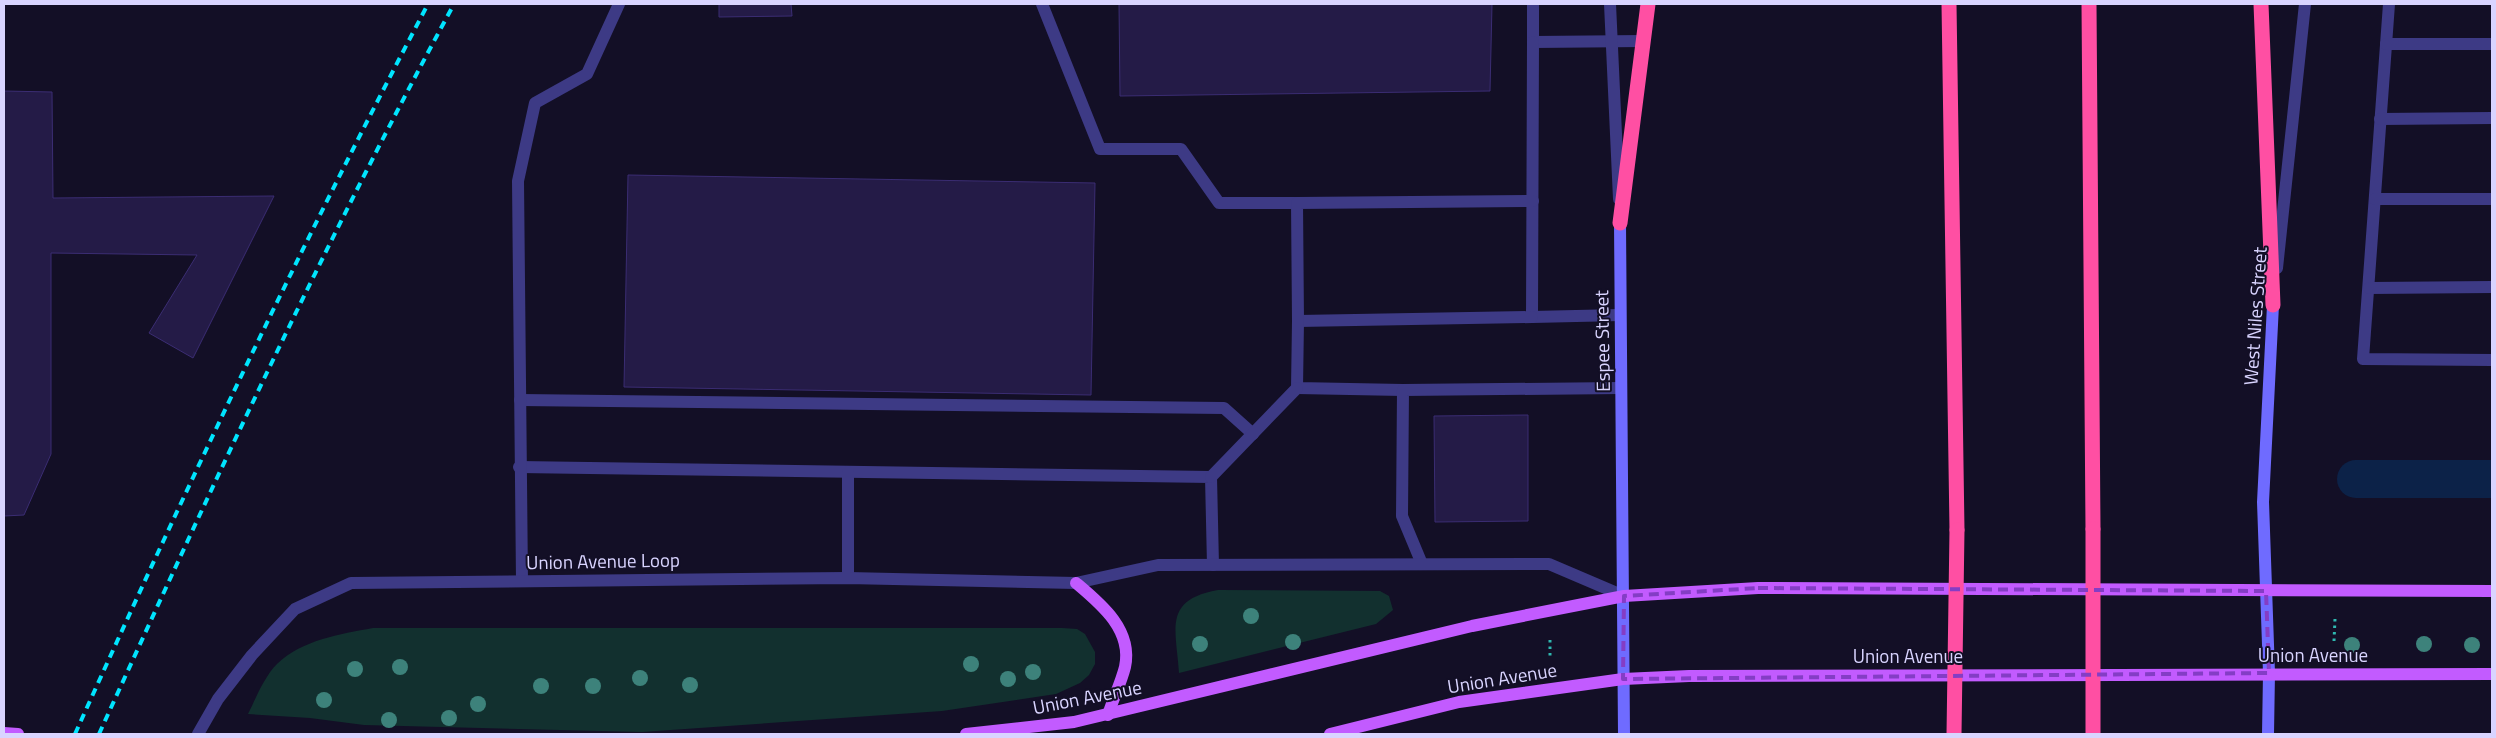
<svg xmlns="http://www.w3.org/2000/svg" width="2496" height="738" font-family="'Titillium Web',sans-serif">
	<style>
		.green { fill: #12302f }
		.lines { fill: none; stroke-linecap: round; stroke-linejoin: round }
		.canal { stroke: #0c2248; stroke-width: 38 }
		.building { fill: #241b47; stroke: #3b2d73 }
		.path { stroke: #2fb8b0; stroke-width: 3; stroke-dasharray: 2.5 4; stroke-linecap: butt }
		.service { stroke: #3d3a85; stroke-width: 12 }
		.tertiary { stroke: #3d3a85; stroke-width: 12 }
		.secondary { stroke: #6f6bff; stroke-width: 12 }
		.primary { stroke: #c25bff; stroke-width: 12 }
		.motorway { stroke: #ff4fa3; stroke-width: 15 }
		.rail { stroke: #00e5ff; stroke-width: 4; stroke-dasharray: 8 6; stroke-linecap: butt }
		.motorway-bridge { stroke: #ff4fa3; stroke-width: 15 }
		.tree { fill: #3d827b }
		.marked { fill: none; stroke: #843dc5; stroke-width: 4; stroke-dasharray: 10 6; stroke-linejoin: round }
		.labels { text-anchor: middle; stroke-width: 4; stroke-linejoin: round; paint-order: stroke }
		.street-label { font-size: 19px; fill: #d9d4ff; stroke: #130f26 }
	</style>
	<rect width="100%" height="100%" fill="#130f26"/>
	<!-- green -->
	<g class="green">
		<path d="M 1218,590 L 1380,591 L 1389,596 L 1393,610 L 1376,624 L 1179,673 C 1176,628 1163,600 1218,590 Z"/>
		<path d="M 373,628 L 1062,628 L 1077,629 L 1085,634 L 1095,652 L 1095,664 L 1089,675 L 1080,683 L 1056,694 L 942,711 L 642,732 L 364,725 L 310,718 L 248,714 C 256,698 264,677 277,664 C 302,640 340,634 373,628 Z"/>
	</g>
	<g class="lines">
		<!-- canal -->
		<polyline class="canal" points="2356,479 2492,479"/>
	</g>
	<!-- building -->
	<g class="building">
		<polygon points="719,4 791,4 792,16 719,17"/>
		<polygon points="1119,4 1492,4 1490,91 1120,96"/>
		<polygon points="4,91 52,92 53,198 274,196 193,358 149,333 197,255 51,253 51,454 24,515 4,516"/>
		<polygon points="628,175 1095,183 1091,395 624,387"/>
		<polygon points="1528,415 1528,521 1435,522 1434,416"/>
	</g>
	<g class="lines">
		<!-- path -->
		<g class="path">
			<polyline points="1550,640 1550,659"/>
			<polyline points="2334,641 2335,619"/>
		</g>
		<!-- service -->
		<g class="service">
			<polyline points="1042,4 1100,149 1181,149 1219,203 1297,203"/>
			<polyline points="1533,4 1533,42 1643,41"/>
			<polyline points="2389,4 2363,359 2492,360"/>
			<polyline points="1533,42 1532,317 1620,315"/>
			<polyline points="2386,44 2492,44"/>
			<polyline points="2380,119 2492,118"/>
			<polyline points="2375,199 2492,199"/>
			<polyline points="2369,288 2492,287"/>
			<polyline points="1298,321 1532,317"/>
			<polyline points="1403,390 1297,388 1298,321 1297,203 1533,201"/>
			<polyline points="520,400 1224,408 1253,434"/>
			<polyline points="519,467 1211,477 1213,565"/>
			<polyline points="848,472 848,578"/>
			<polyline points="1211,477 1297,388"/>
			<polyline points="1422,564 1402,516 1403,390 1621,388"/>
			<polyline points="522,581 518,181 535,103 587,74 619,4"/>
		</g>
		<!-- tertiary -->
		<g class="tertiary">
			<polyline points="1610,4 1619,199"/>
			<polyline points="2277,268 2305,4"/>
			<polyline points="198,734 218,699 252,655 295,609 351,583 848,578 1076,583 1158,565 1549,564 1624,596"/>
		</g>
		<!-- secondary -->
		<g class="secondary">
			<polyline points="1620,223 1624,734"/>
			<polyline points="2268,734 2269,673 2263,502 2273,305"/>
		</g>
		<!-- primary -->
		<g class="primary">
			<path d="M 1076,583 C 1101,604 1133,630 1125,667 C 1121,683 1113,699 1108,715"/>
			<polyline points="4,733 18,734"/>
			<polyline points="966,734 1074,722 1472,626 1624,596 1758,588 2492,591"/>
			<polyline points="1330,734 1459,702 1623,679 1689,676 2492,674"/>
		</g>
		<!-- motorway -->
		<g class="motorway">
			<polyline points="1949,4 1957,530"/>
			<polyline points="2089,4 2093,529"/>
			<polyline points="2261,4 2273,305"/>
			<polyline points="1620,223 1648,4"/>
		</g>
		<!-- rail -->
		<g class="rail">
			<path d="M 75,734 C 186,488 302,243 428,4"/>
			<path d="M 99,734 C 211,488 325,242 454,4"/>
		</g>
		<!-- motorway-bridge -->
		<g class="motorway-bridge">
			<polyline points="1954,734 1957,530"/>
			<polyline points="2093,734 2093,529"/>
		</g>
	</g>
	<!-- trees -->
	<g class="tree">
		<circle cx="1251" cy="616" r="8"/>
		<circle cx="1293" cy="642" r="8"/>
		<circle cx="1200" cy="644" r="8"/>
		<circle cx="2424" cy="644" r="8"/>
		<circle cx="2352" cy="645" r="8"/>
		<circle cx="2472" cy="645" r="8"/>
		<circle cx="971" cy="664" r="8"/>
		<circle cx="400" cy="667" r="8"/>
		<circle cx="355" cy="669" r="8"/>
		<circle cx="1033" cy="672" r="8"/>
		<circle cx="640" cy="678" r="8"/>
		<circle cx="1008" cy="679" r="8"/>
		<circle cx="690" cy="685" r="8"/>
		<circle cx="541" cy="686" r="8"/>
		<circle cx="593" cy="686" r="8"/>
		<circle cx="324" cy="700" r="8"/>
		<circle cx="478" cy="704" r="8"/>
		<circle cx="449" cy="718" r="8"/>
		<circle cx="389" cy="720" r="8"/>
	</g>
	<!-- marked area -->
	<path class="marked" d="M 1758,588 L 2266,591 L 2269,673 L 1623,679 L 1624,596 Z"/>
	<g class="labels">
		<!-- street labels -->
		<g class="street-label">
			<text transform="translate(2255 316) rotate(-86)" y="7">West Niles Street</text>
			<text transform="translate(1602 341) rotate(-91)" y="7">Espee Street</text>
			<text transform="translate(603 561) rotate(-1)" y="7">Union Avenue Loop</text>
			<text x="2313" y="662">Union Avenue</text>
			<text x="1908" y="663">Union Avenue</text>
			<text transform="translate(1502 678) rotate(-9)" y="7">Union Avenue</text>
			<text transform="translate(1087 697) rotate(-11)" y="7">Union Avenue</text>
		</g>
	</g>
	<!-- border -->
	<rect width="2496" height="738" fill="none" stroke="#d9d4ff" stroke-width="10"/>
</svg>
